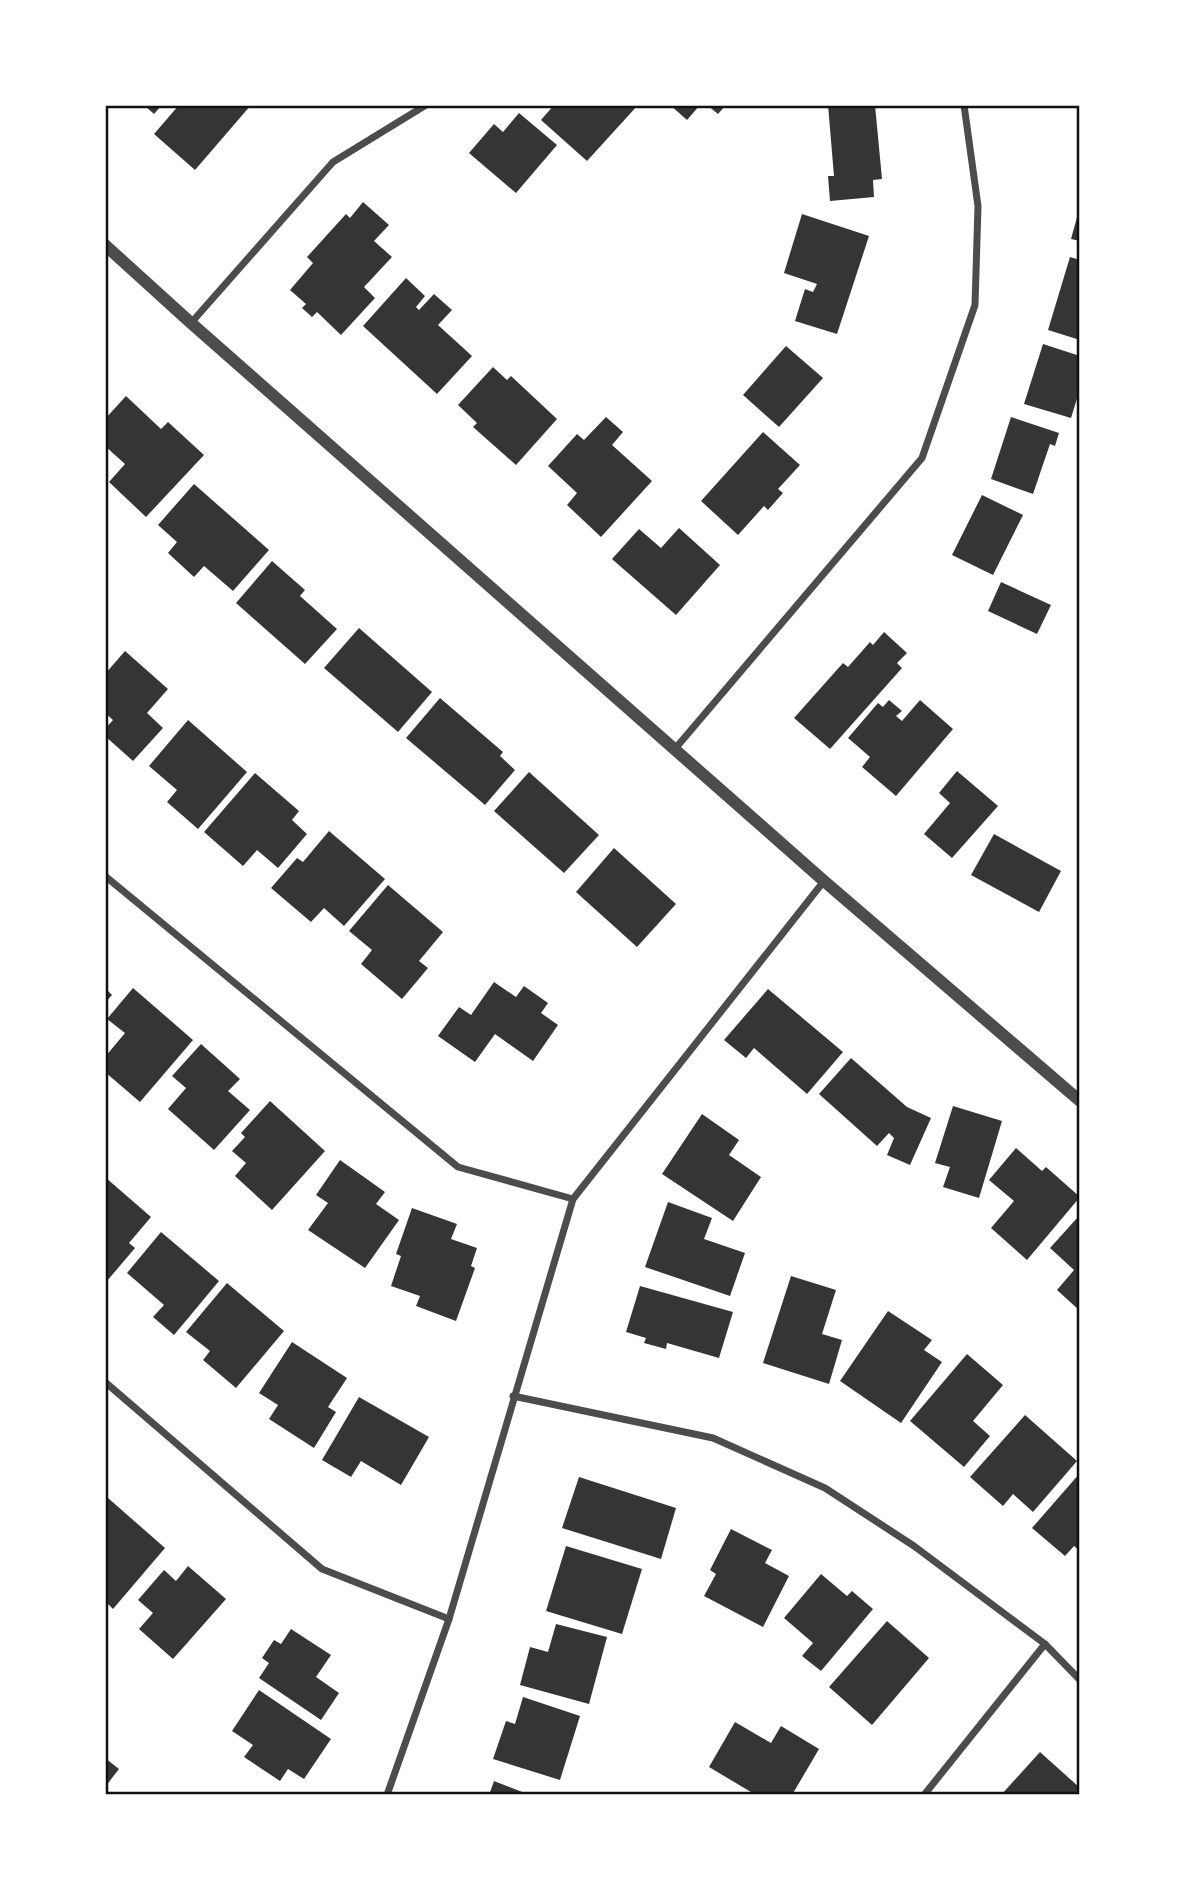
<svg xmlns="http://www.w3.org/2000/svg" width="1185" height="1900" font-family="Ubuntu,sans-serif">
	<style>
		.building { fill: #353535 }
		.lines { fill: none; stroke-linecap: round; stroke-linejoin: round }
		.minor { stroke: #4c4c4c; stroke-width: 7 }
		.tertiary { stroke: #4c4c4c; stroke-width: 12 }
		.neatline { fill: none; stroke: #111; stroke-width: 2.5 }
	</style>
	<rect width="100%" height="100%" fill="#fff"/>
	<!-- building -->
	<g class="building">
		<polygon points="144,105 162,105 154,114"/>
		<polygon points="179,105 251,105 195,170 154,134"/>
		<polygon points="554,105 638,105 587,161 541,120"/>
		<polygon points="670,105 700,105 687,120"/>
		<polygon points="707,105 726,105 718,114"/>
		<polygon points="828,105 875,105 882,179 873,180 874,197 830,201 828,176 834,176"/>
		<polygon points="519,113 557,145 516,193 469,153 494,124 503,132"/>
		<polygon points="363,202 389,225 374,241 392,257 364,287 375,298 341,335 317,312 312,317 302,308 306,304 290,290 313,263 307,257 346,214 350,218"/>
		<polygon points="1079,210 1080,210 1080,241 1071,239"/>
		<polygon points="802,214 869,236 837,334 795,321 805,289 813,292 817,284 784,273"/>
		<polygon points="1070,257 1080,260 1080,340 1048,330"/>
		<polygon points="406,278 425,296 416,307 419,310 434,294 452,310 438,325 472,356 437,394 363,326"/>
		<polygon points="1043,344 1080,356 1080,389 1071,418 1024,404"/>
		<polygon points="786,346 823,378 779,427 743,395"/>
		<polygon points="493,367 507,380 511,376 557,419 516,465 473,427 477,423 458,405"/>
		<polygon points="126,396 161,429 168,422 204,455 146,517 109,482 125,464 105,446 105,419"/>
		<polygon points="606,417 623,432 612,445 652,481 601,537 567,505 577,493 548,466 577,434 584,440"/>
		<polygon points="1011,417 1059,433 1055,446 1050,444 1033,494 991,479"/>
		<polygon points="763,432 800,465 778,489 783,493 768,510 764,506 738,535 701,501"/>
		<polygon points="194,484 269,550 233,591 204,566 194,577 168,553 177,542 158,525"/>
		<polygon points="982,495 1023,515 993,575 952,555"/>
		<polygon points="679,528 720,565 676,615 612,559 639,529 661,548"/>
		<polygon points="272,561 305,590 300,596 337,629 305,664 236,603"/>
		<polygon points="1001,582 1051,605 1037,634 988,611"/>
		<polygon points="359,628 432,692 398,732 324,668"/>
		<polygon points="884,632 907,653 897,663 902,668 830,749 794,718 843,663 848,667 870,642 873,645"/>
		<polygon points="125,651 168,689 147,713 163,728 133,761 105,736 105,729 113,720 105,713 105,674"/>
		<polygon points="440,698 503,752 500,756 515,770 485,805 406,738"/>
		<polygon points="889,700 902,711 896,716 902,721 920,700 953,729 896,796 862,767 870,757 848,738 878,703 883,707"/>
		<polygon points="188,720 247,772 198,829 167,802 177,790 149,766"/>
		<polygon points="957,771 998,806 952,858 924,834 950,803 939,793"/>
		<polygon points="529,772 599,835 564,873 494,811"/>
		<polygon points="255,773 299,811 292,820 307,834 278,868 257,850 243,866 204,832"/>
		<polygon points="329,831 385,879 344,926 324,908 311,922 271,888 297,858 303,862"/>
		<polygon points="994,834 1061,871 1039,912 971,875"/>
		<polygon points="614,848 676,904 637,947 576,892"/>
		<polygon points="388,885 443,932 419,961 428,968 402,999 361,964 372,950 349,931"/>
		<polygon points="494,982 516,997 524,986 548,1003 541,1013 558,1025 533,1061 495,1034 475,1062 438,1036 459,1007 471,1015"/>
		<polygon points="105,988 112,995 105,1003"/>
		<polygon points="133,988 193,1040 140,1102 105,1072 105,1057 125,1033 107,1019"/>
		<polygon points="768,989 843,1052 807,1094 754,1048 746,1058 724,1040"/>
		<polygon points="201,1044 240,1079 228,1091 250,1110 214,1150 168,1109 186,1088 172,1076"/>
		<polygon points="851,1058 907,1107 931,1118 910,1165 887,1155 894,1138 889,1133 877,1146 819,1094"/>
		<polygon points="270,1101 325,1151 272,1210 235,1176 246,1163 232,1151 245,1137 241,1133"/>
		<polygon points="953,1106 1002,1121 979,1198 943,1187 950,1167 935,1163"/>
		<polygon points="702,1114 739,1140 729,1155 761,1177 733,1221 662,1174"/>
		<polygon points="1016,1148 1042,1171 1046,1167 1080,1197 1027,1260 991,1228 1014,1201 989,1180"/>
		<polygon points="340,1160 385,1192 376,1204 399,1220 365,1268 308,1230 328,1203 316,1195"/>
		<polygon points="105,1177 151,1217 129,1243 135,1248 107,1281 105,1279"/>
		<polygon points="668,1202 712,1218 704,1239 745,1253 730,1296 645,1267"/>
		<polygon points="412,1208 457,1224 451,1239 477,1248 471,1266 475,1268 456,1321 416,1306 420,1296 391,1286 401,1256 396,1254"/>
		<polygon points="1078,1217 1080,1218 1080,1311 1057,1290 1074,1270 1050,1248"/>
		<polygon points="161,1232 219,1281 174,1335 153,1317 164,1305 127,1273"/>
		<polygon points="791,1276 836,1290 822,1334 842,1340 829,1384 763,1363"/>
		<polygon points="227,1283 284,1331 236,1388 203,1360 210,1351 186,1332"/>
		<polygon points="640,1286 733,1312 719,1358 667,1343 666,1349 644,1343 646,1338 626,1332"/>
		<polygon points="888,1311 932,1340 924,1350 942,1362 901,1423 840,1381"/>
		<polygon points="292,1342 347,1378 328,1407 336,1412 314,1448 269,1419 278,1405 259,1393"/>
		<polygon points="967,1354 1003,1385 973,1421 990,1436 964,1467 910,1421"/>
		<polygon points="359,1397 429,1437 401,1485 361,1461 351,1477 322,1460"/>
		<polygon points="1025,1415 1077,1461 1033,1512 1013,1494 1003,1506 970,1477"/>
		<polygon points="1080,1473 1080,1551 1074,1546 1065,1556 1032,1528"/>
		<polygon points="579,1477 676,1508 661,1559 562,1528"/>
		<polygon points="108,1498 165,1548 113,1609 105,1601 105,1501"/>
		<polygon points="731,1529 772,1550 765,1563 789,1576 763,1627 704,1596 716,1574 710,1570"/>
		<polygon points="566,1546 642,1569 622,1634 546,1611"/>
		<polygon points="188,1566 226,1599 173,1659 139,1629 153,1613 138,1600 164,1570 176,1581"/>
		<polygon points="821,1574 847,1596 852,1591 873,1609 821,1671 802,1656 813,1643 784,1618"/>
		<polygon points="887,1621 929,1658 872,1725 829,1687"/>
		<polygon points="556,1624 607,1637 589,1704 520,1685 530,1647 548,1652"/>
		<polygon points="291,1629 331,1655 316,1677 339,1693 321,1720 259,1678 269,1663 262,1658 274,1640 281,1644"/>
		<polygon points="259,1690 331,1739 304,1779 288,1769 280,1781 244,1757 253,1745 232,1731"/>
		<polygon points="523,1697 580,1716 560,1780 493,1759 506,1721 515,1724"/>
		<polygon points="735,1722 771,1743 781,1726 819,1749 792,1795 756,1795 709,1767"/>
		<polygon points="1040,1752 1080,1788 1079,1795 1001,1795"/>
		<polygon points="105,1758 119,1769 105,1787"/>
		<polygon points="494,1781 530,1795 489,1795"/>
	</g>
	<g class="lines">
		<!-- minor -->
		<g class="minor">
			<polyline points="191,323 333,162 426,105"/>
			<polyline points="674,750 922,458 975,305 978,206 964,105"/>
			<polyline points="105,876 458,1167 573,1199"/>
			<polyline points="105,1382 322,1569 449,1619"/>
			<polyline points="513,1396 713,1438 825,1488 914,1546 1045,1644 1080,1680"/>
			<polyline points="387,1795 449,1619 573,1199 824,881"/>
			<polyline points="924,1795 1045,1644"/>
		</g>
		<!-- tertiary -->
		<polyline class="tertiary" points="105,245 191,323 824,881 1080,1101"/>
	</g>
	<!-- border -->
	<rect width="1185" height="1900" fill="none" stroke="#ffffff" stroke-width="214"/>
	<rect x="107" y="107" width="971" height="1686" class="neatline"/>
</svg>
